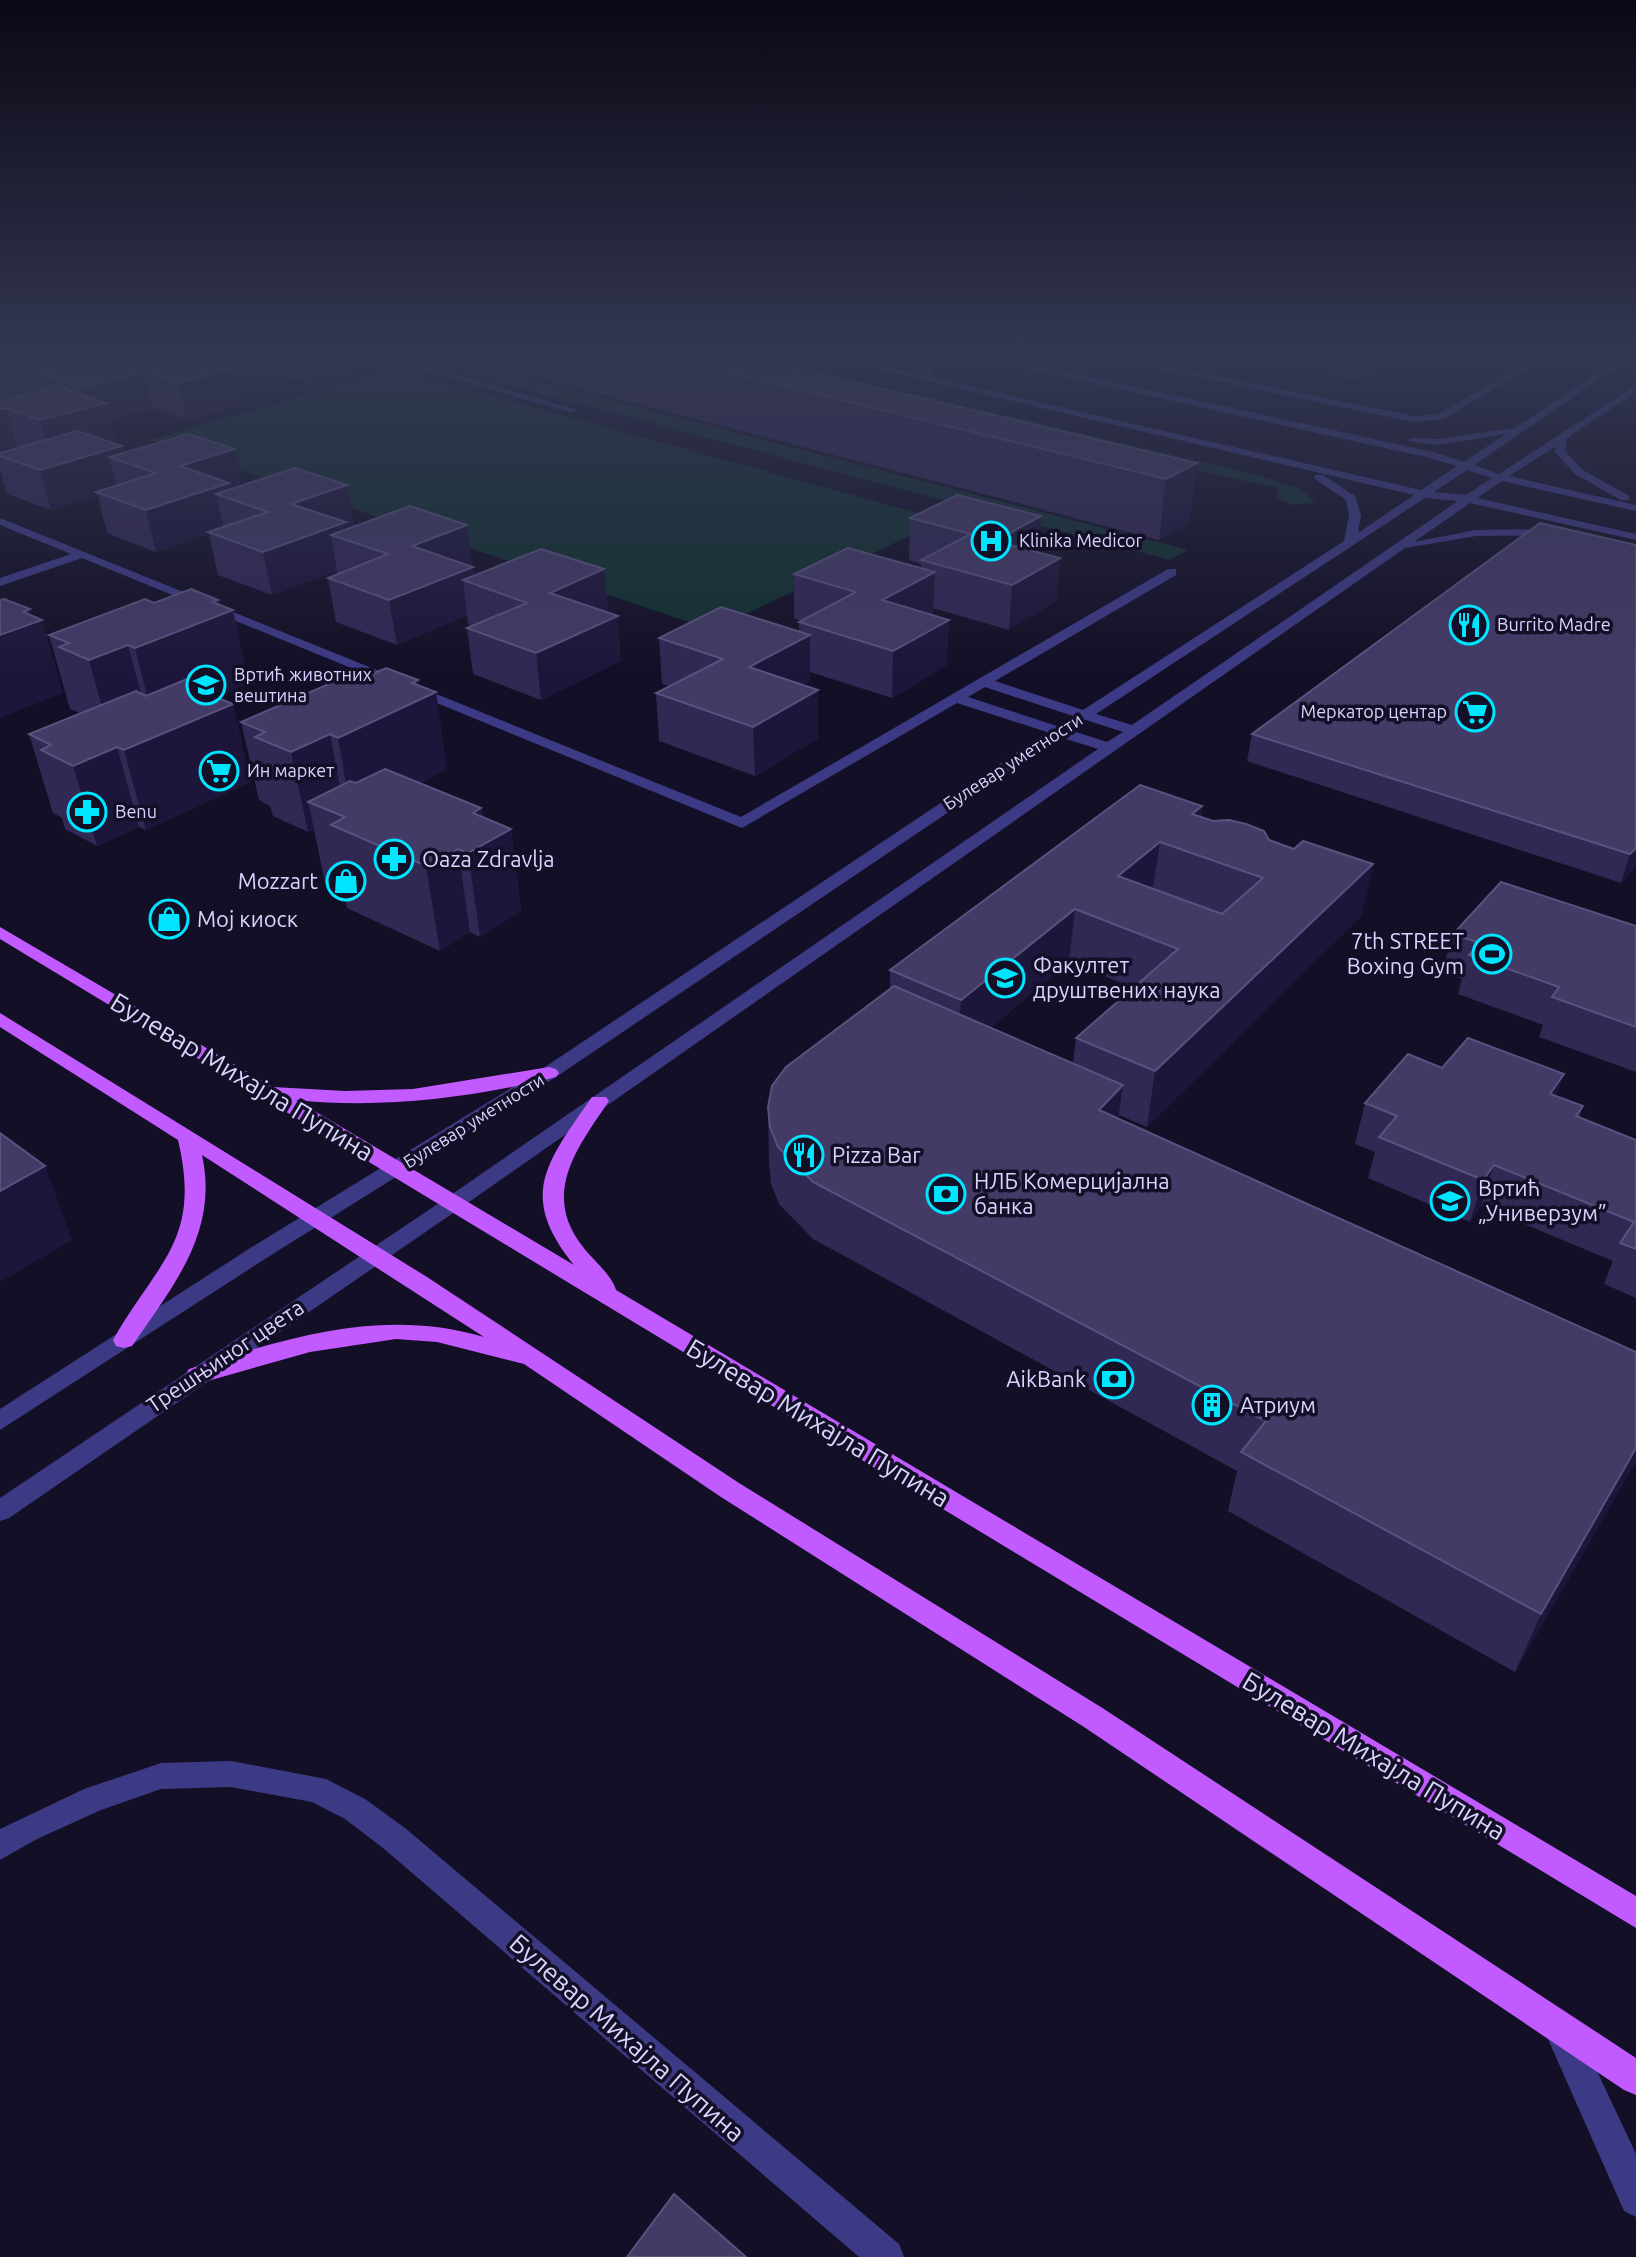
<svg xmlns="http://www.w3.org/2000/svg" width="1636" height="2257" font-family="Ubuntu,sans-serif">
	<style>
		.green { fill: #12302f }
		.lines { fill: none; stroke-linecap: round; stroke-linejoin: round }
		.minor { fill: #3d3a85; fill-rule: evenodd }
		.major { fill: #c25bff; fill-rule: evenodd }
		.wall { fill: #312854; fill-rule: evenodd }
		.shaded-wall { fill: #1d163a }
		.building { fill: #433a66; stroke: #5a527e; stroke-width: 2; fill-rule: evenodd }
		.labels { text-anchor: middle; stroke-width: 7; stroke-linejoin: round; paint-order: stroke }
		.far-poi-label { font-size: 18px; fill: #d9d4ff; stroke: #130f26; text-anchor: start }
		.far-street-label { font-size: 18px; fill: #d9d4ff; stroke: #130f26 }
		.poi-label { font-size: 22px; fill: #d9d4ff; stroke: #130f26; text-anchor: start }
		.street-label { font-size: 22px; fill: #d9d4ff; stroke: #130f26 }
		.near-street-label { font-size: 26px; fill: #d9d4ff; stroke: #130f26 }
	</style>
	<rect width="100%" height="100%" fill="#130f26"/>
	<!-- green -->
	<g class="green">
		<polygon points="0,354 61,354 108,370 0,399"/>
		<polygon points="487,368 1188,550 1170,560 466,374"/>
		<polygon points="394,369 943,520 712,630 151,440"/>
		<polygon points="888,393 910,393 1256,475 1301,489 1315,503 1292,505 1277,498 1278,488 1111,451"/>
	</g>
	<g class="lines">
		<!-- minor -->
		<g class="minor">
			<polygon points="368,354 383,354 578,410 570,412"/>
			<path d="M 813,354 L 830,354 L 876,365 L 880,361 L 922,354 L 910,362 L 883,366 L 921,375 L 921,368 L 944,357 L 985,354 L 1433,452 L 1464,462 L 1506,434 L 1437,445 L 1407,441 L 1412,438 L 1437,439 L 1515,428 L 1625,354 L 1636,354 L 1474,465 L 1499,474 L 1636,385 L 1636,392 L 1567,438 L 1565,451 L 1583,470 L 1629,496 L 1629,500 L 1621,500 L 1575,474 L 1555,452 L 1556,446 L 1509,476 L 1636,505 L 1636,511 L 1502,481 L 1477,498 L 1636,534 L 1636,540 L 1470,503 L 1414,542 L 1476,530 L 1553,529 L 1559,532 L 1553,535 L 1476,536 L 1405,548 L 459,1209 L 9,1518 L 0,1521 L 0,1498 L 445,1199 L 1098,749 L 1060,737 L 556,1077 L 268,1257 L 0,1430 L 0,1409 L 252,1247 L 542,1069 L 1047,732 L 957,703 L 742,828 L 82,558 L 0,586 L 0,578 L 71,554 L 0,525 L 0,518 L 741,817 L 1168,569 L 1176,569 L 1176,575 L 995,681 L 1083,710 L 1344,541 L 1349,515 L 1346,500 L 1315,479 L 1315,475 L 1323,475 L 1355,496 L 1361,515 L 1358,533 L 1414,495 ZM 988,360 L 1430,458 L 1457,466 L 1421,490 L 937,379 L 929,371 L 945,362 ZM 1467,470 L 1492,478 L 1466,495 L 1434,492 ZM 1425,498 L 1458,501 L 1132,725 L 1096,714 ZM 985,687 L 1073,716 L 1057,726 L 968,697 ZM 1086,720 L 1123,732 L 1107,742 L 1070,730 Z"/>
			<polygon points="1087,354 1106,354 1414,416 1438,414 1540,354 1551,354 1444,419 1414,422"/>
			<polygon points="231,1761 326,1779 365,1799 405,1828 899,2244 904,2257 859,2257 383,1848 345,1819 312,1802 231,1787 161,1789 101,1810 37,1839 0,1860 0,1829 84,1789 161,1763"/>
			<polygon points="1560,2014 1572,2018 1636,2154 1636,2217 1624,2211 1544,2030 1548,2018"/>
		</g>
		<!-- major -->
		<g class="major">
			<path d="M 0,927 L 273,1087 L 345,1091 L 413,1089 L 549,1067 L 556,1069 L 559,1073 L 556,1077 C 472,1098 381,1109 296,1100 L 574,1265 C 517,1195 547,1162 592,1097 L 606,1097 L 609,1101 C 577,1148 541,1194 583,1247 C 593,1260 612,1275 616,1290 L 1636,1896 L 1636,1928 L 0,939 Z"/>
			<path d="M 0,1013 L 427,1277 L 739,1483 L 1104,1709 L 1636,2058 L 1636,2095 L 1624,2090 L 1084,1727 L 721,1497 L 524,1364 L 437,1342 L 396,1339 L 310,1352 L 197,1384 L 189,1381 L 185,1375 L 189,1369 C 288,1338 381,1307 484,1337 L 202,1155 C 219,1232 173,1286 132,1346 L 124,1348 L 116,1346 L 113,1340 C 157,1262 202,1241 178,1140 L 0,1027 Z"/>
		</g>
	</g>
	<!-- wall -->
	<g class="wall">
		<polygon points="169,354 360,354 362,369 310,384 275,373 241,383 245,404 187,420 153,408 110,420 115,440 110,442 122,446 124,453 242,485 347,485 354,525 347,529 473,567 474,576 604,569 608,612 621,661 541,700 473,674 467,628 472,626 468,624 467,615 397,645 336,622 328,578 338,574 337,571 272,595 218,575 209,534 156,552 107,533 98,496 51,510 7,494 0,468 0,453 20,447 16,446 0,401 40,391 35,372 130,368 170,358"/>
		<polygon points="474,354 734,354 1197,463 1189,523 1159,540 475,361"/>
		<polygon points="1278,354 1333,354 1303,369 1277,364"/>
		<polygon points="1336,354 1407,354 1358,380 1333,375"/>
		<polygon points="910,518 1060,558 1056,601 1009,630 933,608 933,615 947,665 892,698 810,672 810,681 803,685 818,738 755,776 659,741 656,693 670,686 662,684 659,638 799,631 799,622 802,621 794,618 794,574 921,568 921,564 909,560"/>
		<polygon points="1636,545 1636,866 1621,883 1247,761 1252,734"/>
		<polygon points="218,600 249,683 218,696 219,698 233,704 250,782 146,830 139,827 97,846 65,829 62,818 53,813 29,734 79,714 78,712 70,709 49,635 154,603"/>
		<polygon points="418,680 447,769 420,783 481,808 483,817 511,829 521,911 480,937 470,932 440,951 347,908 344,892 325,883 314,829 308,832 273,816 270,806 259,800 241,722 349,684"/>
		<path d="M 1202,806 L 1201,817 L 1294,849 L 1373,864 L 1361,916 L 1147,1127 L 1119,1115 L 1118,1119 L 1636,1461 L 1515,1672 L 1228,1511 L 1237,1471 L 813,1239 L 779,1204 L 771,1184 L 769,1164 L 768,1107 L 890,989 L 890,970 ZM 1069,962 L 1134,988 L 1076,1038 L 1073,1063 L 990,1028 Z"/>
		<polygon points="1636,926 1636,1072 1539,1037 1543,1025 1458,994 1462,979 1442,972 1453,934"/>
		<polygon points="1442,1068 1557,1097 1583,1106 1579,1118 1636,1140 1636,1298 1604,1284 1613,1261 1481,1206 1470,1222 1368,1178 1375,1152 1355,1144 1365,1103"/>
	</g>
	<!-- shaded-wall -->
	<g class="shaded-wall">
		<polygon points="213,354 272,354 275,373 241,383 245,404 187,420 179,383 217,373"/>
		<polygon points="305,354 360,354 362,369 310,384"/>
		<polygon points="1306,354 1333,354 1303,369"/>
		<polygon points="1363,354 1407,354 1358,380"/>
		<polygon points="144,372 153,408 110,420 115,440 50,459 40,420 87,408 82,388"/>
		<polygon points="6,408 16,446 0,450 0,409"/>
		<polygon points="122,446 126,463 109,457 118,490 96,492 98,496 51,510 40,470"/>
		<polygon points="235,449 243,488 216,494 224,529 208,532 209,534 156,552 146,510 180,466"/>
		<polygon points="1197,463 1189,523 1159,540 1166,479"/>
		<polygon points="347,485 354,525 347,528 350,541 331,535 337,571 272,595 263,552 291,504"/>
		<polygon points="1041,516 1038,558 995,541"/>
		<polygon points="467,525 475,585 463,580 467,615 397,645 389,600 412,546"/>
		<polygon points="1060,558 1056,601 1009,630 1012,585"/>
		<polygon points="604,569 608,613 550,593"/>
		<polygon points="935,572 933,616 882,600"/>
		<polygon points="218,600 222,614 233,610 249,683 218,696 221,709 233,704 250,782 146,830 124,750 154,723 135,648"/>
		<polygon points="30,609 34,623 42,620 63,693 0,718 0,635 23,612"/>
		<polygon points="618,616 621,661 541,700 536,653"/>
		<polygon points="949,620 947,665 892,698 893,651"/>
		<polygon points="810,635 810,681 751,714 749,667"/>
		<polygon points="128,645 148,720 110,736 89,660"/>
		<polygon points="418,680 421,699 436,692 447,769 352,817 338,738 412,683"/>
		<polygon points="818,690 818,738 755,776 753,727"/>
		<polygon points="330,734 345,813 308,802 314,829 308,832 291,752"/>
		<polygon points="117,747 139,827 97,846 73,766"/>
		<polygon points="1202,806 1195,855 1192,814"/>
		<polygon points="481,808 486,843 511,829 521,911 480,937 468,853 473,813"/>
		<polygon points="1160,842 1152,894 1118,876"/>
		<polygon points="1636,848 1636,866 1621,883 1630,854"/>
		<polygon points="458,849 470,932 440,951 426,866"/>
		<polygon points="1373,864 1361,916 1147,1127 1155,1071"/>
		<polygon points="1075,909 1069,962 957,1055 961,1000"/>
		<polygon points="1564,1074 1551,1114 1550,1094"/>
		<polygon points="1123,1085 1115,1141 1099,1110"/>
		<polygon points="1494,1165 1481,1206 1470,1222 1483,1180"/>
		<polygon points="45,1166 72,1240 0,1282 0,1191"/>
		<polygon points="1636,1448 1636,1461 1515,1672 1541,1614"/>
	</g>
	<!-- building -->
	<g class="building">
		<polygon points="182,354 195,354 238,367 179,383 144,372 82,388 35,372 97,357 130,368"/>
		<polygon points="651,354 734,354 1197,463 1166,479"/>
		<polygon points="57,386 106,403 40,420 6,408 0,409 0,401"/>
		<polygon points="77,431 122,446 40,470 0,456 0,453"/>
		<polygon points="188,434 235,449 180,466 229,483 146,510 96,492 156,473 109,457"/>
		<polygon points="295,468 347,485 291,504 346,522 263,552 208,532 268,512 216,494"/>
		<polygon points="957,495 1041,516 995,541 1060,558 1012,585 921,560 971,534 910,518"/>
		<polygon points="410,506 467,525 412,546 473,567 389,600 328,578 388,554 331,535"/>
		<polygon points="1540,523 1636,545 1636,848 1630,854 1252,734"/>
		<polygon points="848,548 935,572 882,600 949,620 893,651 799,622 856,592 794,574"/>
		<polygon points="541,549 604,569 550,593 618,616 536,653 467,628 527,603 463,580"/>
		<polygon points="191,589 218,600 212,602 233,610 135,648 128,645 89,660 59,647 69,643 49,635 145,599 154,603"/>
		<polygon points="4,599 30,609 23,612 42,620 0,635 0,600"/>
		<polygon points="721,607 810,635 749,667 818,690 753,727 656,693 723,659 659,638"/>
		<polygon points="386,668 418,680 412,683 436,692 338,738 330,734 291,752 255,737 265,732 241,722 338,680 349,684"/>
		<polygon points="187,679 217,692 211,695 233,704 124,750 117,747 73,766 41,750 51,745 29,734 136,691 146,696"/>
		<polygon points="385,769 481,808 473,813 511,829 468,853 458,849 426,866 331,825 345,817 308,802 350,781 356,783"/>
		<path d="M 1140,785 L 1202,806 L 1192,814 L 1213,821 L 1229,820 L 1246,824 L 1264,831 L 1269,840 L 1294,849 L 1303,841 L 1373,864 L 1155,1071 L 1076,1038 L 1178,949 L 1075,909 L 961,1000 L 890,970 ZM 1160,842 L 1263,878 L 1222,914 L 1118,876 Z"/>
		<polygon points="1501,882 1636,926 1636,1027 1552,997 1559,987 1469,955 1480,943 1453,934"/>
		<polygon points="894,986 1123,1085 1099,1110 1636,1352 1636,1448 1541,1614 1241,1452 1266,1421 813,1182 778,1147 770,1127 768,1107 772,1086 786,1067"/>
		<polygon points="1468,1038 1564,1074 1550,1094 1583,1106 1576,1116 1636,1140 1636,1249 1620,1243 1634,1222 1494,1165 1483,1180 1379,1137 1397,1116 1365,1103 1408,1054 1442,1068"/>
		<polygon points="0,1133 45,1166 0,1191"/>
		<polygon points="674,2194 746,2257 627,2257"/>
	</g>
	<!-- sky -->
	<linearGradient id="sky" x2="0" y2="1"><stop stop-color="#0a0815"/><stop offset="0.53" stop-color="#333752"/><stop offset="1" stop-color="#333752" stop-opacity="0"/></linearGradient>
	<rect width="1636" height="670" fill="url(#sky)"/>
	<!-- icons -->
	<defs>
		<g id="hospital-ring" transform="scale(2)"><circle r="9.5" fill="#130f26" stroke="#00e5ff" stroke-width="1.5"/><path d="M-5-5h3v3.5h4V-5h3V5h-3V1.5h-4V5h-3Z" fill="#00e5ff"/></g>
		<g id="restaurant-ring" transform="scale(2)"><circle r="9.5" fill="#130f26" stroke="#00e5ff" stroke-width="1.5"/><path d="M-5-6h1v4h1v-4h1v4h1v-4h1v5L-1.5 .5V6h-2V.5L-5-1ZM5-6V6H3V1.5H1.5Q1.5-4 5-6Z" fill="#00e5ff"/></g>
		<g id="school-ring" transform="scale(2)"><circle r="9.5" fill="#130f26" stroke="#00e5ff" stroke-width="1.5"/><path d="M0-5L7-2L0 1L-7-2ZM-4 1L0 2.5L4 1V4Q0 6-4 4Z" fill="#00e5ff"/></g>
		<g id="supermarket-ring" transform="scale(2)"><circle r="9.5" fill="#130f26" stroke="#00e5ff" stroke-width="1.5"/><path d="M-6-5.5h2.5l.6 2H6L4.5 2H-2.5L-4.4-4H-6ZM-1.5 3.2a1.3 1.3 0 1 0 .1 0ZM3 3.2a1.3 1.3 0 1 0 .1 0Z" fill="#00e5ff"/></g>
		<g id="pharmacy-ring" transform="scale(2)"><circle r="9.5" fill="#130f26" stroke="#00e5ff" stroke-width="1.5"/><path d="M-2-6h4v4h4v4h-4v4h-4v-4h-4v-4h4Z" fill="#00e5ff"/></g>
		<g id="shop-ring" transform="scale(2)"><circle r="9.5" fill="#130f26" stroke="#00e5ff" stroke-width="1.5"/><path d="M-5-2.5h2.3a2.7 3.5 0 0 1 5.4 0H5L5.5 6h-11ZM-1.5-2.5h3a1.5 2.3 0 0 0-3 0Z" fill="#00e5ff"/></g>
		<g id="stadium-ring" transform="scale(2)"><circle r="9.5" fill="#130f26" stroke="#00e5ff" stroke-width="1.5"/><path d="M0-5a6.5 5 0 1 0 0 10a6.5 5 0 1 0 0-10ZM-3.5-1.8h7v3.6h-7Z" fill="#00e5ff"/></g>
		<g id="university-ring" transform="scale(2)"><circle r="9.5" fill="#130f26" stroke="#00e5ff" stroke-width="1.5"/><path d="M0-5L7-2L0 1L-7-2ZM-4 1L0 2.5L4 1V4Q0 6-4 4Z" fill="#00e5ff"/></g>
		<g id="bank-ring" transform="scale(2)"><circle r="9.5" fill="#130f26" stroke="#00e5ff" stroke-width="1.5"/><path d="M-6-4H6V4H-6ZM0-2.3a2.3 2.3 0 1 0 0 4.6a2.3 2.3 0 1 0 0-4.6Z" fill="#00e5ff"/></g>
		<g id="building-ring" transform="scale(2)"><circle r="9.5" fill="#130f26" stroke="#00e5ff" stroke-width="1.5"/><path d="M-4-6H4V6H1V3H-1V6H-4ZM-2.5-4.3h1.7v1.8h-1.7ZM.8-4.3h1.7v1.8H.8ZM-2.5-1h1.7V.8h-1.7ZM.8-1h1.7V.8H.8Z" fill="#00e5ff"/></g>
	</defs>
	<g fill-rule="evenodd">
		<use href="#hospital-ring" x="991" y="541"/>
		<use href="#restaurant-ring" x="1469" y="625"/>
		<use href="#school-ring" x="206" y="685"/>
		<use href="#supermarket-ring" x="1475" y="712"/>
		<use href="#supermarket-ring" x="219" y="771"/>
		<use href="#pharmacy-ring" x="87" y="812"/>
		<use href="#pharmacy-ring" x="394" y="859"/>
		<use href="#shop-ring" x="346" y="881"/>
		<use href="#shop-ring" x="169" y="919"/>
		<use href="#stadium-ring" x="1492" y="954"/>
		<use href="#university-ring" x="1005" y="978"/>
		<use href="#restaurant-ring" x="804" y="1155"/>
		<use href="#bank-ring" x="946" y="1194"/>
		<use href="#school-ring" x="1450" y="1201"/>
		<use href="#bank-ring" x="1114" y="1379"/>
		<use href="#building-ring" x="1212" y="1405"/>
	</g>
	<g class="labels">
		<!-- far-poi labels -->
		<g class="far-poi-label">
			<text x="1019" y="547">Klinika Medicor</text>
			<text x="1497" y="631">Burrito Madre</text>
			<text x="234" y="681">Вртић животних<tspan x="234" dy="21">вештина</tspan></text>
			<text x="1447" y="718" text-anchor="end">Меркатор центар</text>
			<text x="247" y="777">Ин маркет</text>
			<text x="115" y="818">Benu</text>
		</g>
		<!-- far-street labels -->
		<g class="far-street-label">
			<text transform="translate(1013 762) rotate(-33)" y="6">Булевар уметности</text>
			<text transform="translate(474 1121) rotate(-32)" y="6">Булевар уметности</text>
		</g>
		<!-- poi labels -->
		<g class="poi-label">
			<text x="422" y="867">Oaza Zdravlja</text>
			<text x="318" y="889" text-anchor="end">Mozzart</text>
			<text x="197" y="927">Мој киоск</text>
			<text x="1464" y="949" text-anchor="end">7th STREET<tspan x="1464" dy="25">Boxing Gym</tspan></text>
			<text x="1033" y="973">Факултет<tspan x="1033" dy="25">друштвених наука</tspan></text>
			<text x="832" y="1163">Pizza Bar</text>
			<text x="974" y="1189">НЛБ Комерцијална<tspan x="974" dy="25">банка</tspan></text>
			<text x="1478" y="1196">Вртић<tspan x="1478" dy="25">„Универзум”</tspan></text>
			<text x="1086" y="1387" text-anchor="end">AikBank</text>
			<text x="1240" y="1413">Атриум</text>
		</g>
		<!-- street labels -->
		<g class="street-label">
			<text transform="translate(225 1356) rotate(-34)" y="8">Трешњиног цвета</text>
		</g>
		<!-- near-street labels -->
		<g class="near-street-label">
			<text transform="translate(242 1077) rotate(31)" y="9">Булевар Михајла Пупина</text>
			<text transform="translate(818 1423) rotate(31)" y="9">Булевар Михајла Пупина</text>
			<text transform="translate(1374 1756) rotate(31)" y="9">Булевар Михајла Пупина</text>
			<text transform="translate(627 2038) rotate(41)" y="9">Булевар Михајла Пупина</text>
		</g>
	</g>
</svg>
